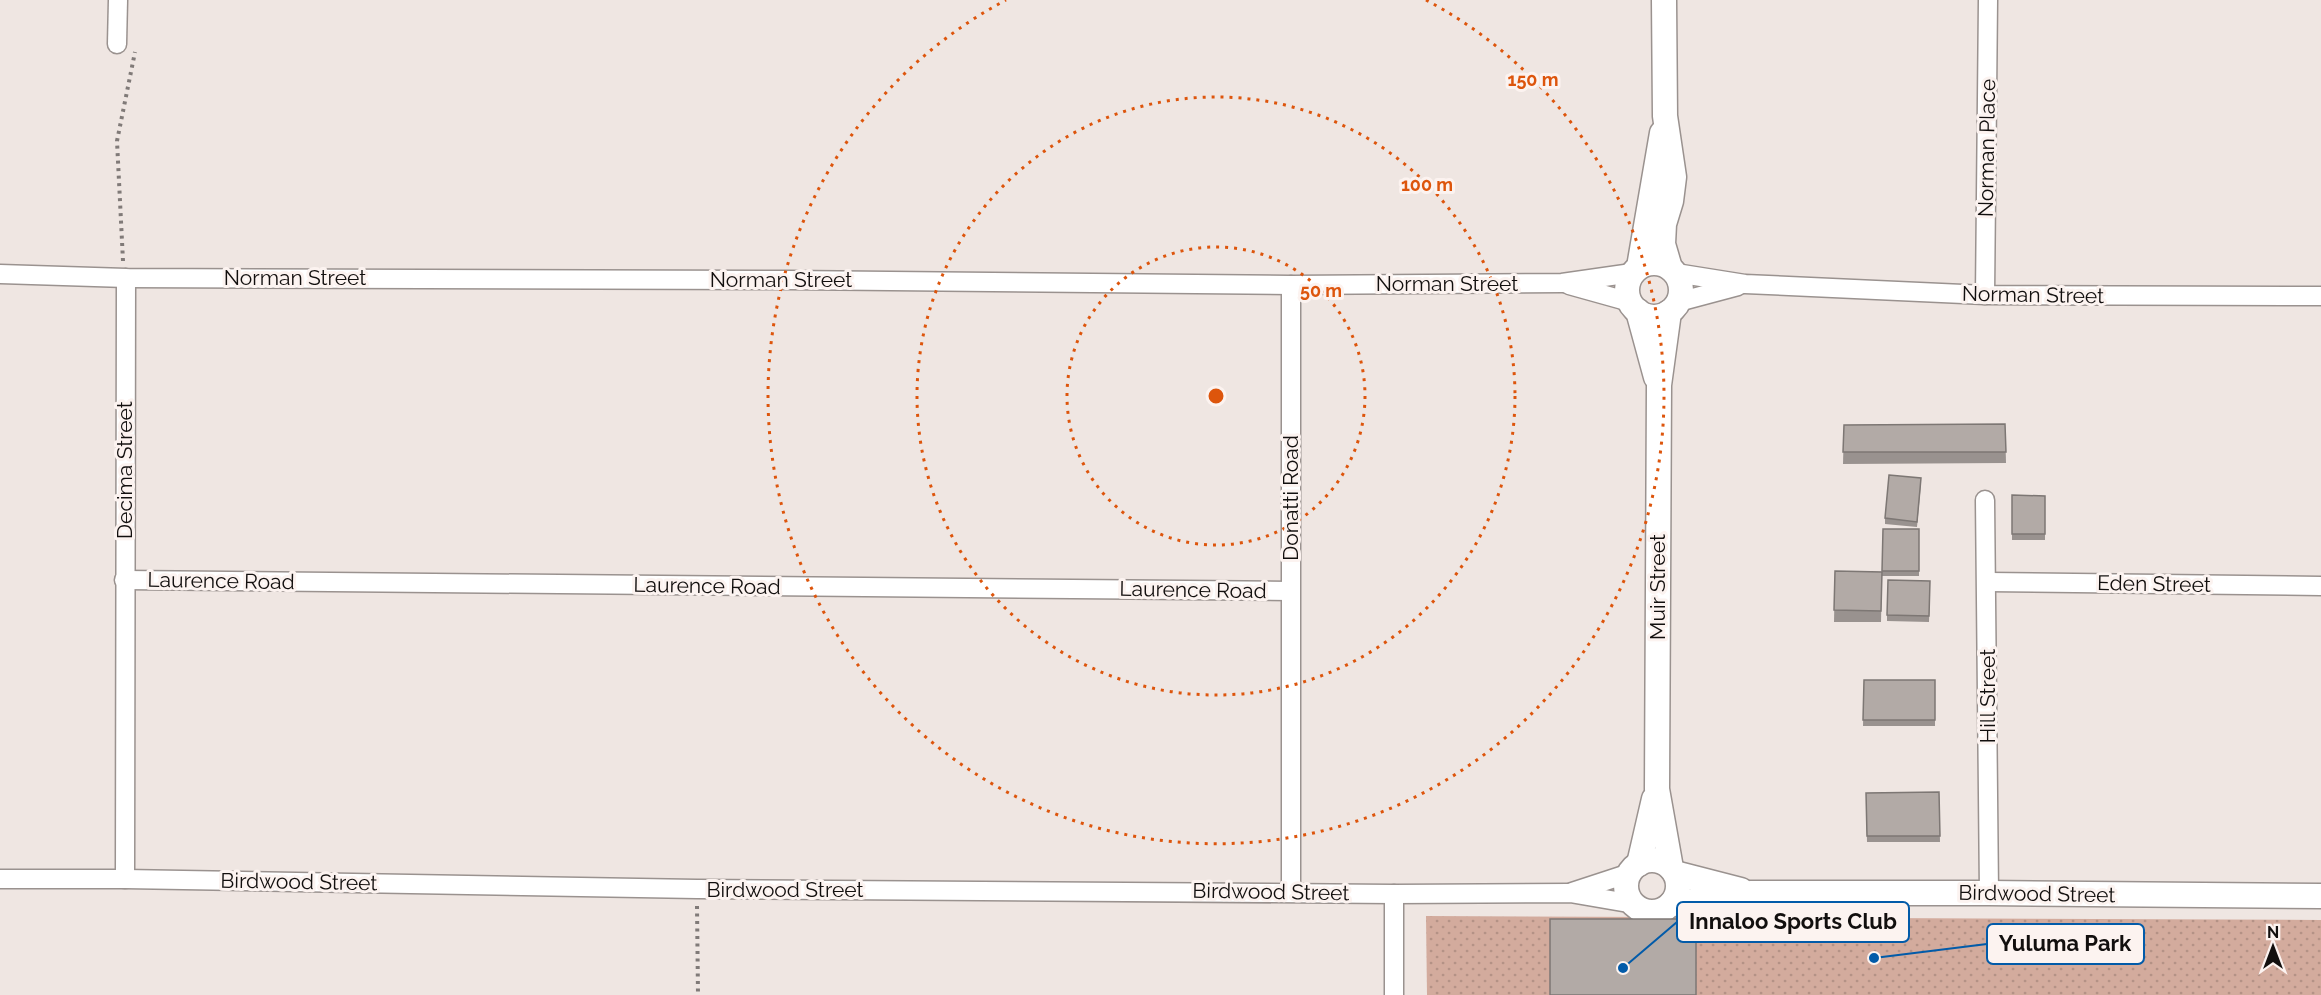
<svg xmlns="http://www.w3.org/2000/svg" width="2321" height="995" font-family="Raleway,sans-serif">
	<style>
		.park { fill: url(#park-dots) }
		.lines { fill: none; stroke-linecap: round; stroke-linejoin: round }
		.street-casing { stroke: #9a928f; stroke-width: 21 }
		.secondary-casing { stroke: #9a928f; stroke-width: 27 }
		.path { stroke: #807a78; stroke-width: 4; stroke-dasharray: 3 4.5; stroke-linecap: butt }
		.street { stroke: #fff; stroke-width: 18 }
		.secondary { stroke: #fff; stroke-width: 24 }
		.wall { fill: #99928f }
		.building { fill: #b2aaa6; stroke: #7d7774; stroke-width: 1.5 }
		.ring { fill: none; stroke: #dd550c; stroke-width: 3; stroke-dasharray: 3 6 }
		.labels { text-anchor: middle; stroke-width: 6; stroke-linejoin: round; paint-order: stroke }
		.street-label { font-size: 21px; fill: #120f0e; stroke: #fcf3f0 }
		.centre { fill: #dd550c; stroke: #fcf3f0; stroke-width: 3 }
		.ring-label { font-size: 18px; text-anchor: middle; font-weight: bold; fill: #dd550c; stroke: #fcf3f0; stroke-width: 6; stroke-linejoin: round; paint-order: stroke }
		.leader { fill: none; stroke: #025ba9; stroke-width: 2 }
		.callout-dot { fill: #025ba9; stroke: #fcf3f0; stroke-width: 2 }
		.callout { fill: #fcf3f0; stroke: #025ba9; stroke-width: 2 }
		.callout-label { font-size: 22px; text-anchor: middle; font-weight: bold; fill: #120f0e }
	</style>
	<defs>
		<pattern id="park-dots" width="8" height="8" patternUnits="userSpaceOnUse" patternTransform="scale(1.5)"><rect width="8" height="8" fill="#d3ab9d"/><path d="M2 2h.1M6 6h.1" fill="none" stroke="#b49286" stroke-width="1.8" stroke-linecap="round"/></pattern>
	</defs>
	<rect width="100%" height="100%" fill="#efe6e2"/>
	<!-- park -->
	<polygon class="park" points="1426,916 2321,920 2321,995 1427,995"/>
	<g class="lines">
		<!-- street casing -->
		<g class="street-casing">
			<g id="street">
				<polyline points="117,44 118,0"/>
				<polyline points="1676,273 1745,284 1985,295 2321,296"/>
				<polyline points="0,274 126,278 788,280 1291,285 1562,283 1632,273"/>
				<polyline points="1569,285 1630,302"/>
				<polyline points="1985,295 1988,0"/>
				<polyline points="1678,302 1738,286"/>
				<polyline points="1985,500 1989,893"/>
				<polyline points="124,580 1290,591"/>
				<polyline points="1988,582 2321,586"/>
				<polyline points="0,879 125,879 697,889 1394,894 1570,893 1634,904"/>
				<polyline points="125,879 126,278"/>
				<polyline points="1291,892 1291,285"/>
				<polyline points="1572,892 1630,873"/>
				<polyline points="1394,894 1394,995"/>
			</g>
		</g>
		<!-- secondary casing -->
		<g class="secondary-casing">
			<g id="secondary">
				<polyline points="1664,0 1665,116 1674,177 1671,201 1664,224 1663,244 1670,268"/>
				<circle cx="1654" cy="290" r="27"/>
				<polyline points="1639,267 1662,133"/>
				<polyline points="1638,311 1656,377"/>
				<polyline points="1669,312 1659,385 1657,789 1671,868"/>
				<circle cx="1652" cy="886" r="26"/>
				<polyline points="1639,864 1654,799"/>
				<polyline points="1675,873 1741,890"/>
				<polyline points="1671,904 1752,893 1989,893 2321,896"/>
			</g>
		</g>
		<!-- path -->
		<g class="path">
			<polyline points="123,261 117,141 135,52"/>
			<polyline points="697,906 698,995"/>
		</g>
		<!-- street -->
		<use href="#street" class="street"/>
		<!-- secondary -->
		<use href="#secondary" class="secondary"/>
	</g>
	<!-- wall -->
	<g class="wall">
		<polygon points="2005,424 2006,463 1843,464 1844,425"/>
		<polygon points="1921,484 1917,527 1885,524 1885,518"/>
		<polygon points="2012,495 2045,496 2045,540 2012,540"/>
		<polygon points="1883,529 1919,529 1919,576 1882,576"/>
		<polygon points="1835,571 1882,572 1881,622 1834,622"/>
		<polygon points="1930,581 1929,622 1887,621 1887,615"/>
		<polygon points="1864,680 1935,680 1935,726 1863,726"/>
		<polygon points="1939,792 1940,842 1867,842 1866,793"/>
	</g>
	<!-- building -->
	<g class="building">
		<polygon points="2005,424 2006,452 1843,452 1844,425"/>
		<polygon points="1889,475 1921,478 1917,522 1885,518"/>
		<polygon points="2012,495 2045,496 2045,534 2012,534"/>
		<polygon points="1883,529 1919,529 1919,571 1882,571"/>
		<polygon points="1835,571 1882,572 1881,611 1834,610"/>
		<polygon points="1888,580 1930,581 1929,616 1887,615"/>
		<polygon points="1864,680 1935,680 1935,720 1863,720"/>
		<polygon points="1939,792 1940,836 1867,836 1866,793"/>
		<rect x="1550" y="919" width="146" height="76"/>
	</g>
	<!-- distance rings -->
	<g class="ring">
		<circle cx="1216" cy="396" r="149"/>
		<circle cx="1216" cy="396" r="299"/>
		<path d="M1426 0A448 448 0 1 1 1006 0"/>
	</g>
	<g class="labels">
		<!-- street labels -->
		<g class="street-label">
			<text transform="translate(1987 148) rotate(-89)" y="7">Norman Place</text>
			<text x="295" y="285">Norman Street</text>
			<text x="781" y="287">Norman Street</text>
			<text x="1447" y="291">Norman Street</text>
			<text transform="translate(2033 295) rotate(1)" y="7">Norman Street</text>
			<text transform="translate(125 470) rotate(-90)" y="7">Decima Street</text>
			<text transform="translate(1291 498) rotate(-90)" y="7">Donatti Road</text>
			<text transform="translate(221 581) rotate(1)" y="7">Laurence Road</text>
			<text transform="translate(2154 584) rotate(1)" y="7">Eden Street</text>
			<text transform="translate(707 586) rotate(1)" y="7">Laurence Road</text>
			<text transform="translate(1658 587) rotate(-90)" y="7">Muir Street</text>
			<text transform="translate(1193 590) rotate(1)" y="7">Laurence Road</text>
			<text transform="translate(1988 696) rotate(-90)" y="7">Hill Street</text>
			<text transform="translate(299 882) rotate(1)" y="7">Birdwood Street</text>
			<text x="785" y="897">Birdwood Street</text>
			<text transform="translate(1271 892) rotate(1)" y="7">Birdwood Street</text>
			<text transform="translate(2037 894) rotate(1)" y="7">Birdwood Street</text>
		</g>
	</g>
	<circle cx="1216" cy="396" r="9" class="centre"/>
	<g class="ring-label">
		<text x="1533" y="86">150 m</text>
		<text x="1427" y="191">100 m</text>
		<text x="1321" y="297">50 m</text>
	</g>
	<!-- callouts -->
	<path class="leader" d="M1623 968L1677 922M1874 958L1987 944"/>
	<g class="callout-dot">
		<circle cx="1623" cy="968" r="6"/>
		<circle cx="1874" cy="958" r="6"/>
	</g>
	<g class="callout">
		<rect x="1677" y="902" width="232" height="40" rx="6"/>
		<rect x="1987" y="924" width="157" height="40" rx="6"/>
	</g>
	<g class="callout-label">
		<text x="1793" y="929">Innaloo Sports Club</text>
		<text x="2065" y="951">Yuluma Park</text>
	</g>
	<!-- north arrow -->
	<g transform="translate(2273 947)" stroke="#fcf3f0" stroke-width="4.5" paint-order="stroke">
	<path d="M0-4.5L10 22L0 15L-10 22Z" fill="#120f0e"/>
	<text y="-9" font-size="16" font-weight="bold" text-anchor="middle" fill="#120f0e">N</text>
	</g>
</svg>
